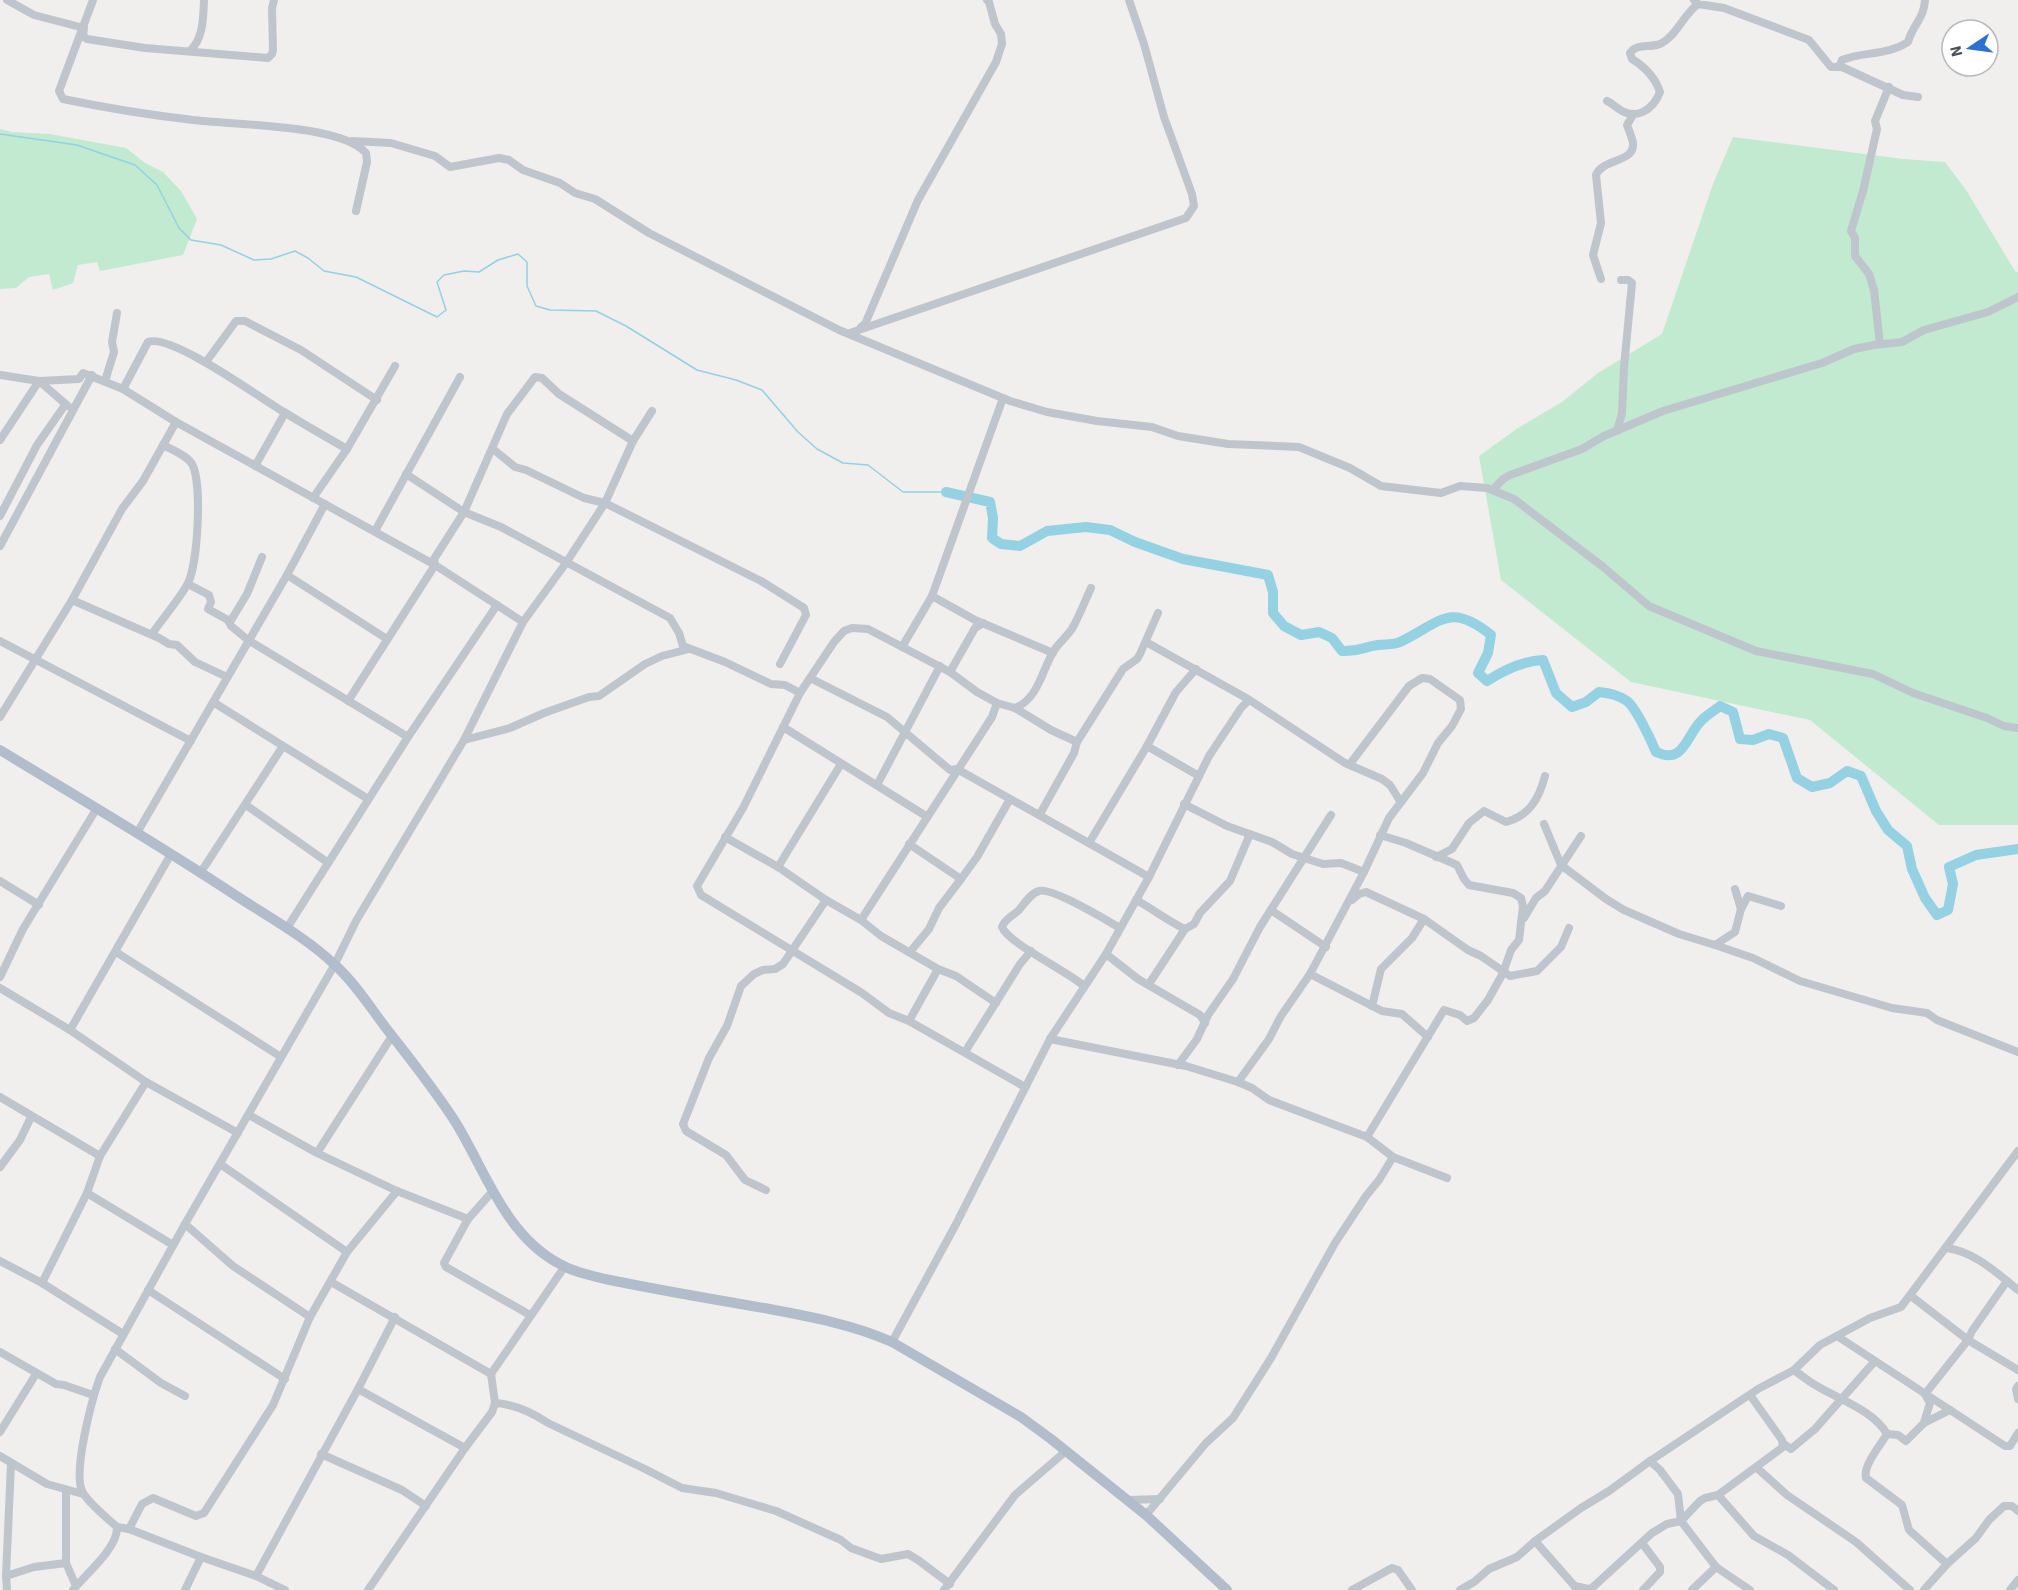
<svg xmlns="http://www.w3.org/2000/svg" width="2018" height="1590" font-family="'Source Sans 3',sans-serif">
	<style>
		.green { fill: #c1ead1 }
		.lines { fill: none; stroke-linecap: round; stroke-linejoin: round }
		.stream { stroke: #93d1e3; stroke-width: 1.5 }
		.river { stroke: #93d1e3; stroke-width: 10 }
		.minor { stroke: #bec5cc; stroke-width: 8 }
		.major { stroke: #b1bdca; stroke-width: 10 }
	</style>
	<rect width="100%" height="100%" fill="#f1eeee"/>
	<!-- green -->
	<g class="green">
		<polygon points="0,129 12,132 50,134 126,148 145,163 163,172 181,191 197,219 183,255 100,271 97,262 78,265 73,283 53,290 49,274 29,277 16,288 0,289"/>
		<polygon points="1733,137 1903,159 1945,162 1966,190 2015,271 2018,272 2018,825 1939,825 1810,720 1631,682 1501,580 1479,456 1518,428 1562,402 1598,373 1662,334 1713,184"/>
	</g>
	<g class="lines">
		<!-- stream -->
		<polyline class="stream" points="0,134 77,145 135,165 157,185 179,228 191,240 221,245 254,260 271,259 295,251 308,258 324,271 356,277 437,317 446,310 437,282 444,275 464,271 479,272 498,260 518,254 527,262 527,286 536,306 550,310 596,311 626,326 697,370 736,380 762,390 798,432 817,449 843,463 868,465 903,492 946,492"/>
		<!-- river -->
		<path class="river" d="M 946,492 L 990,502 L 993,518 L 992,538 L 1001,544 L 1020,546 L 1047,531 L 1086,527 L 1110,530 L 1135,542 L 1183,559 L 1268,575 L 1273,592 L 1273,613 L 1284,626 L 1301,635 L 1319,632 L 1332,638 L 1342,651 C 1359,652 1363,647 1378,645 C 1385,644 1394,645 1400,642 C 1440,623 1449,601 1491,635 L 1488,653 L 1478,673 L 1487,681 C 1504,670 1522,661 1543,660 L 1556,693 L 1572,707 L 1586,702 L 1599,692 C 1609,693 1619,695 1627,701 C 1636,708 1651,740 1656,752 C 1684,765 1686,736 1701,721 C 1706,715 1714,711 1720,706 L 1733,712 L 1740,739 L 1753,740 L 1769,734 L 1783,738 L 1797,778 L 1812,787 L 1830,783 L 1847,771 L 1861,776 L 1876,811 L 1888,830 L 1907,846 L 1912,869 L 1925,898 L 1937,915 L 1948,910 L 1953,884 L 1949,867 L 1976,855 L 2018,849"/>
		<!-- minor -->
		<g class="minor">
			<polyline points="7,0 34,15 84,28 83,36 87,39 145,48 268,58 272,54 273,50 272,8 274,0"/>
			<path d="M 93,0 L 59,91 L 63,99 C 106,108 150,115 193,120 C 232,125 341,124 366,153 L 367,162 L 356,211"/>
			<polyline points="1694,0 1698,4 1724,8 1809,40 1831,67 1842,67 1903,95 1918,97"/>
			<path d="M 190,51 C 204,37 203,18 204,0"/>
			<path d="M 1839,67 L 1842,60 C 1864,51 1887,56 1908,42 C 1913,24 1924,19 1925,0"/>
			<path d="M 1607,101 C 1612,103 1614,106 1619,109 C 1636,121 1653,110 1660,92 C 1655,77 1645,67 1632,59 L 1630,53 C 1637,42 1652,49 1662,43 C 1677,35 1684,14 1698,4"/>
			<polyline points="352,141 391,143 435,156 450,167 499,158 509,160 523,170 560,183 575,193 595,199 649,233 839,330 1010,401 1047,412 1097,421 1152,427 1178,436 1228,444 1299,447 1350,468 1381,486 1441,493 1460,486 1487,488 1514,499 1602,566 1649,606 1756,651 1873,674 1913,693 1987,718 2004,726 2018,728"/>
			<path d="M 1601,279 L 1593,255 L 1601,223 L 1596,175 C 1603,158 1635,163 1633,143 C 1632,137 1629,131 1627,125 L 1633,115"/>
			<polyline points="861,327 865,324 918,200 996,62 1002,44 1001,34 995,24 989,2 987,0"/>
			<polyline points="850,333 1186,218 1194,206 1192,194 1164,117 1144,44 1129,0"/>
			<polyline points="1880,344 1874,290 1869,274 1855,256 1855,238 1851,231 1863,191 1877,129 1875,121 1889,87"/>
			<polyline points="206,362 236,321 245,321 301,350 377,400"/>
			<polyline points="0,375 39,381 68,406"/>
			<polyline points="105,381 114,352 112,342 117,313"/>
			<path d="M 123,389 L 148,342 C 171,333 260,398 284,412 C 305,425 326,437 347,449"/>
			<polyline points="1617,431 1622,413 1624,367 1632,283 1628,280 1621,280"/>
			<polyline points="0,440 39,381 79,379 83,373 123,389 176,422 435,565 523,622"/>
			<polyline points="493,449 515,467 526,470 584,498 605,503 761,581 804,608 806,615 780,664"/>
			<polyline points="255,466 285,413"/>
			<polyline points="406,474 464,512 501,527 670,618 679,633 683,646 725,662 771,684 785,685 800,693"/>
			<polyline points="1493,490 1503,479 1510,475 1582,449 1604,436 1663,411 1822,363 1854,349 1874,345 1902,342 1924,330 1988,312 2018,297"/>
			<polyline points="313,498 347,449 395,366"/>
			<polyline points="0,516 37,445 65,405"/>
			<polyline points="375,531 460,377"/>
			<polyline points="0,546 92,375"/>
			<polyline points="287,575 387,639"/>
			<polyline points="188,584 209,595 211,602 208,609 228,620 231,626 248,640 408,737"/>
			<polyline points="932,596 975,620 1053,653"/>
			<polyline points="72,600 159,638 169,644 177,645 195,662 227,677"/>
			<polyline points="230,622 247,594 262,557"/>
			<path d="M 152,634 C 163,618 177,602 187,585 C 198,566 202,487 193,466 C 189,456 172,450 163,445"/>
			<polyline points="0,641 191,741"/>
			<polyline points="1146,642 1248,699 1345,763 1382,779 1390,785 1400,801"/>
			<polyline points="902,647 932,596 1003,398"/>
			<polyline points="950,672 975,628 983,623"/>
			<polyline points="810,678 887,717 950,770 957,769 1149,877"/>
			<polyline points="348,701 435,565 434,559 464,512 507,414 535,377 542,378 559,394 633,441"/>
			<polyline points="213,702 368,799"/>
			<path d="M 1015,708 C 1038,699 1042,671 1053,652 C 1059,642 1068,636 1073,627 C 1080,614 1085,601 1091,588"/>
			<polyline points="0,717 72,600 122,509 143,481 176,422"/>
			<polyline points="783,727 926,816"/>
			<polyline points="464,740 510,728 544,713 589,697 599,696 645,664 662,656 689,649"/>
			<polyline points="1147,746 1199,776"/>
			<polyline points="877,785 940,666"/>
			<polyline points="1184,804 1227,826 1272,842 1292,854 1323,864 1341,863 1364,872"/>
			<polyline points="246,805 327,862"/>
			<polyline points="1040,814 1074,753 1077,742 1123,669 1137,659 1140,654 1158,613"/>
			<polyline points="1544,824 1561,865 1606,899 1624,910 1679,934 1715,945"/>
			<polyline points="137,833 287,575 325,504"/>
			<polyline points="725,837 778,867 826,900 861,920 881,936 938,969 956,976 996,1003"/>
			<polyline points="1089,843 1147,746 1176,692 1196,669"/>
			<polyline points="909,844 961,879 939,908 929,929 910,952"/>
			<path d="M 1436,857 L 1452,849 L 1469,823 L 1484,811 L 1506,822 C 1529,816 1539,799 1545,776"/>
			<polyline points="778,867 841,764"/>
			<polyline points="201,872 283,746"/>
			<polyline points="961,879 977,857 1010,799"/>
			<polyline points="0,881 39,905"/>
			<polyline points="1735,889 1741,909 1735,932 1715,945 1753,958 1800,981 1892,1008 1927,1013 1937,1020 2018,1052"/>
			<path d="M 1136,900 C 1153,909 1168,921 1185,929 L 1194,924 L 1200,913 L 1230,881 L 1250,834"/>
			<polyline points="1352,900 1359,894 1366,892 1424,919 1468,950 1481,956 1510,976 1537,971 1561,947 1569,928"/>
			<polyline points="1741,909 1748,896 1781,906"/>
			<polyline points="1271,910 1326,947"/>
			<polyline points="1524,918 1536,898 1545,891 1581,836"/>
			<polyline points="861,920 992,717 997,703"/>
			<polyline points="287,928 408,737 497,605"/>
			<polyline points="116,952 281,1057"/>
			<polyline points="1106,954 1138,979 1200,1015 1205,1023"/>
			<polyline points="1310,974 1382,1011 1402,1014 1428,1037"/>
			<polyline points="0,977 23,929 97,808"/>
			<polyline points="1149,984 1185,929"/>
			<path d="M 1084,986 C 1067,971 1008,943 1002,927 C 1005,918 1013,916 1019,910 C 1024,904 1031,893 1039,891 C 1052,887 1106,920 1120,928"/>
			<polyline points="0,988 70,1030 146,1082 238,1133"/>
			<polyline points="1372,1006 1381,969 1412,938 1424,919"/>
			<polyline points="909,1021 938,969"/>
			<polyline points="70,1030 171,854"/>
			<polyline points="1050,1039 1186,1066 1238,1082 1252,1088 1269,1100 1367,1137 1393,1157 1379,1180 1366,1196 1335,1243 1271,1358 1233,1418 1206,1443 1146,1515"/>
			<polyline points="965,1052 1020,964 1031,951"/>
			<polyline points="1178,1065 1197,1039 1208,1015 1233,979 1260,927 1331,815"/>
			<polyline points="1238,1082 1269,1039 1281,1016 1310,974 1364,872 1389,818 1423,773 1438,743 1452,726 1461,709 1460,700 1430,679 1422,678 1409,686 1350,764"/>
			<polyline points="1025,1087 909,1021 889,1013 862,993 701,895 697,886 743,808 800,693 834,642 844,631 852,628 868,629 950,672 977,692 997,703 1015,708 1051,730 1077,742"/>
			<polyline points="0,1097 100,1156"/>
			<polyline points="249,1115 317,1153 397,1191 468,1219"/>
			<polyline points="1367,1137 1444,1010 1460,1015 1467,1021 1474,1018 1488,1000 1503,973 1511,950 1519,940 1523,906 1521,898 1513,893 1469,885 1464,879 1457,865 1406,843 1380,835"/>
			<polyline points="317,1153 392,1036"/>
			<polyline points="1393,1157 1447,1178"/>
			<polyline points="220,1164 347,1252"/>
			<polyline points="0,1167 20,1140 31,1117"/>
			<polyline points="766,1190 745,1180 726,1155 686,1131 683,1124 709,1058 727,1026 741,986 754,974 763,970 775,969 783,964 826,900"/>
			<polyline points="492,1192 468,1219 444,1263 446,1267 530,1315"/>
			<polyline points="87,1193 173,1245"/>
			<polyline points="185,1224 233,1266 310,1317"/>
			<path d="M 1946,1248 C 1974,1251 1997,1273 2018,1290"/>
			<polyline points="0,1261 42,1283 123,1334"/>
			<polyline points="331,1282 491,1374"/>
			<polyline points="42,1283 87,1193 100,1156 146,1082"/>
			<polyline points="148,1290 285,1379"/>
			<polyline points="1911,1296 1968,1340 2018,1370"/>
			<polyline points="1837,1336 2005,1446 2010,1446 2018,1433"/>
			<polyline points="892,1342 955,1226 1050,1039 1106,954 1149,877 1209,756 1241,708 1249,700"/>
			<polyline points="115,1349 161,1383 185,1396"/>
			<polyline points="0,1352 56,1384 64,1385 93,1395"/>
			<path d="M 1794,1370 C 1801,1375 1809,1382 1817,1386 C 1840,1400 1873,1410 1887,1434 C 1880,1446 1863,1465 1866,1478 L 1902,1505 L 1909,1530 L 1947,1564"/>
			<polyline points="2018,1386 2016,1389 2018,1399"/>
			<polyline points="358,1389 465,1448"/>
			<path d="M 495,1403 C 513,1404 533,1413 548,1423 L 645,1469 L 682,1488 L 716,1493 L 776,1511 L 841,1540 L 851,1548 L 881,1559 L 908,1554 L 918,1560 L 950,1584"/>
			<polyline points="1924,1423 1950,1410"/>
			<polyline points="0,1432 36,1374"/>
			<polyline points="1887,1434 1898,1435 1906,1441 1924,1423 1930,1403 1925,1394 1968,1340 1972,1331 2007,1281"/>
			<polyline points="1784,1444 1791,1449 1815,1429 1875,1361"/>
			<polyline points="321,1454 402,1490 426,1506"/>
			<polyline points="0,1456 47,1484 83,1494"/>
			<polyline points="1650,1461 1660,1470 1678,1494 1681,1521 1716,1567 1750,1590"/>
			<polyline points="1757,1468 1787,1495 1856,1542 1910,1590"/>
			<polyline points="66,1490 66,1563 76,1586"/>
			<polyline points="1718,1495 1754,1536 1788,1555 1834,1590"/>
			<polyline points="1128,1500 1160,1499"/>
			<polyline points="117,1527 129,1529 201,1557 256,1576 285,1590"/>
			<polyline points="129,1529 142,1504 153,1498 196,1516 204,1513 273,1405 310,1317 347,1252 397,1191"/>
			<polyline points="1535,1541 1578,1590"/>
			<polyline points="1642,1543 1660,1567 1660,1572 1643,1590"/>
			<polyline points="6,1576 34,1567 66,1563"/>
			<polyline points="256,1576 358,1389 395,1317"/>
			<polyline points="1575,1586 1588,1589 1592,1588 1652,1533 1667,1524 1681,1521 1700,1501 1705,1498 1718,1495 1783,1447 1782,1440 1750,1395"/>
			<polyline points="7,1590 6,1576 11,1464"/>
			<path d="M 73,1590 C 86,1574 118,1548 117,1527 C 107,1518 87,1502 82,1491 C 73,1470 92,1399 100,1377 L 185,1224 L 335,964 L 356,921 L 464,740 L 523,622 L 566,563 L 605,503 L 633,441 L 652,411"/>
			<polyline points="185,1590 201,1557"/>
			<polyline points="368,1590 465,1448 492,1412 495,1403 491,1374 565,1266"/>
			<polyline points="944,1590 1015,1495 1066,1451"/>
			<polyline points="1352,1590 1392,1568 1398,1570 1412,1590"/>
			<polyline points="1460,1590 1474,1582 1489,1569 1517,1557 1535,1541 1581,1508 1609,1491 1650,1461 1758,1389 1794,1370 1820,1345 1870,1318 1901,1307 2018,1151"/>
			<polyline points="1692,1590 1716,1567"/>
			<polyline points="1924,1590 1947,1564 1976,1538 1989,1520 2004,1506 2012,1506 2018,1511"/>
			<polyline points="2010,1590 2018,1580"/>
		</g>
		<!-- major -->
		<path class="major" d="M 0,750 C 79,798 158,844 235,895 C 267,916 307,938 335,965 C 355,983 370,1007 386,1028 C 410,1059 435,1090 456,1123 C 486,1172 505,1234 558,1263 C 573,1272 589,1275 605,1279 C 658,1290 711,1299 764,1308 C 807,1316 852,1324 892,1342 L 1021,1417 L 1051,1439 L 1146,1515 L 1227,1590"/>
	</g>
	<!-- north arrow -->
	<g transform="translate(1970 48) rotate(257)"><circle r="28" fill="#ffffff" stroke="#b6b9bd" stroke-width="1.5"/>
	<path d="M0-4.5L10 22L0 15L-10 22Z" fill="#2c71cd"/>
	<text y="-9" font-size="16" font-weight="bold" text-anchor="middle" fill="#48515a">N</text>
	</g>
</svg>
